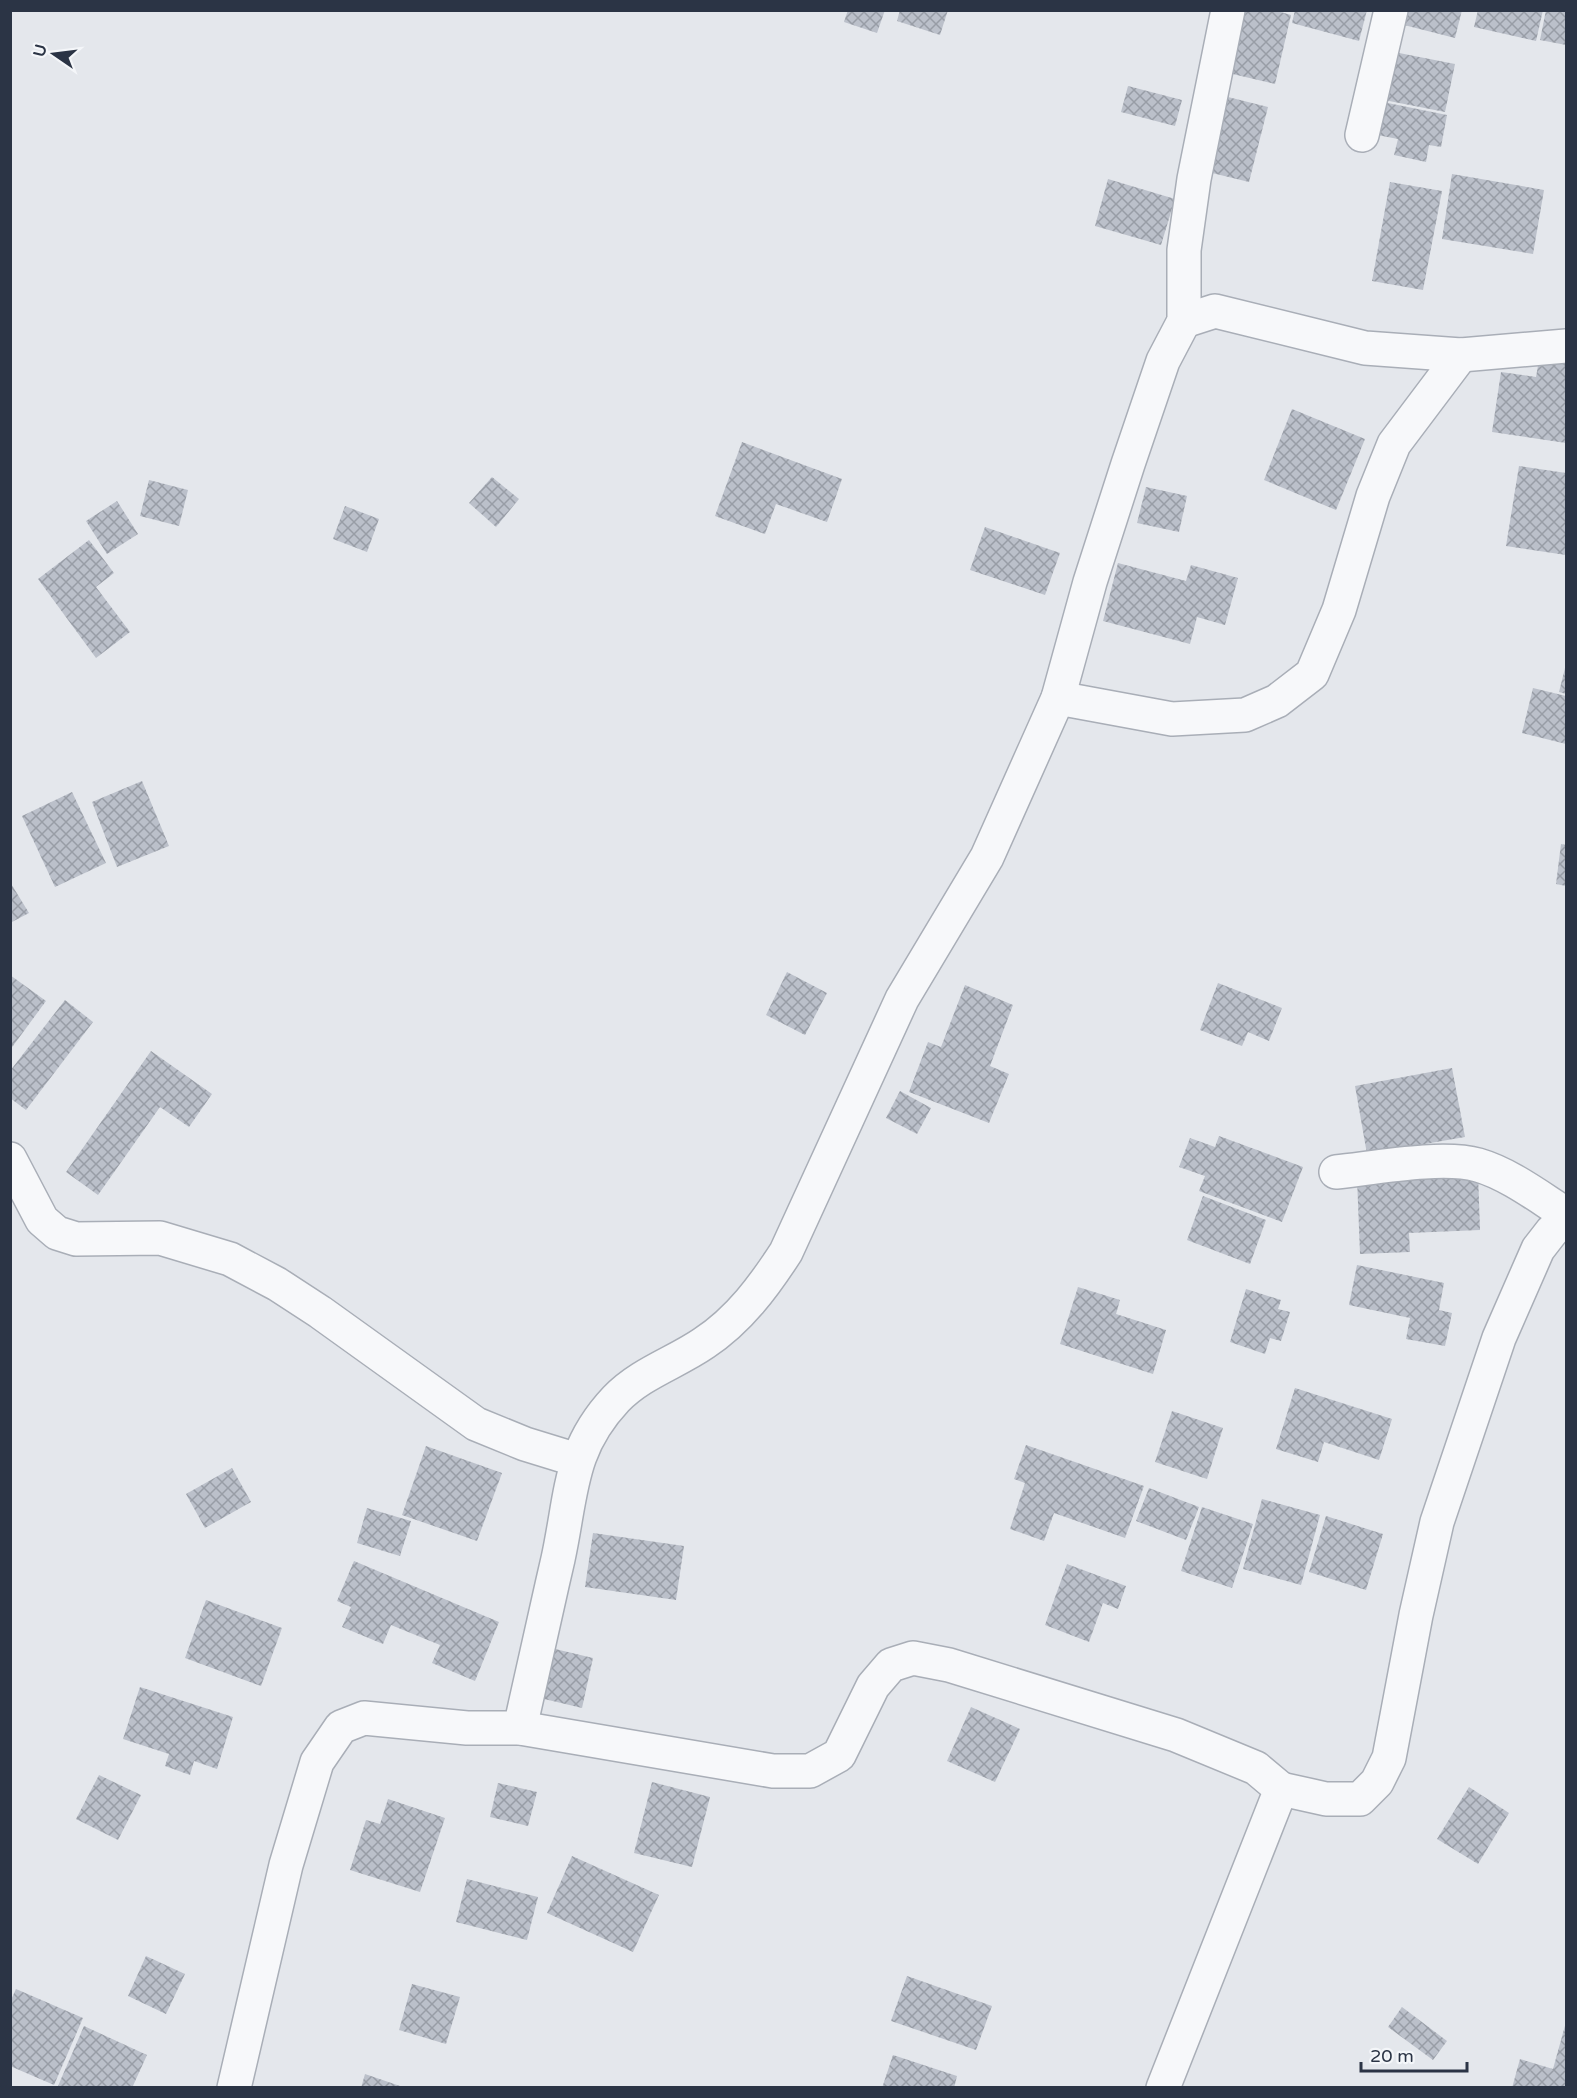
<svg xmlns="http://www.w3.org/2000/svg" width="1577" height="2098" font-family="'Varela Round',sans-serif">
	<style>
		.building { fill: url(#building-cross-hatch) }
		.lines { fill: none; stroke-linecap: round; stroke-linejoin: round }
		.minor-casing { stroke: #a9aeb7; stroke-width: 36 }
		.minor { stroke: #f7f8fa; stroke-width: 33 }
	</style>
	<defs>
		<pattern id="building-cross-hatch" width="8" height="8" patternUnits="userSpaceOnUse" patternTransform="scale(1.5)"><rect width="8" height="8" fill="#bbc0ca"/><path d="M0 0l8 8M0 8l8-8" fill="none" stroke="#989da6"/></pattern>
	</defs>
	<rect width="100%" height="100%" fill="#e4e7ec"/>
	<!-- building -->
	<g class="building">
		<polygon points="848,10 885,10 877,33 844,22"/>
		<polygon points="900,10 948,10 940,35 897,21"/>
		<polygon points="1238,10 1274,10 1291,15 1275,84 1224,72"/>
		<polygon points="1295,10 1367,10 1359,41 1292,23"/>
		<polygon points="1403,10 1462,10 1455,38 1400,24"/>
		<polygon points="1478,10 1543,10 1536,41 1474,27"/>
		<polygon points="1546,10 1566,10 1566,45 1540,40"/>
		<polygon points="1389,51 1455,64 1445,112 1379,99"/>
		<polygon points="1128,86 1182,100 1175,126 1121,112"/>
		<polygon points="1228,97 1268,107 1249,182 1208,172"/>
		<polygon points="1378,101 1447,115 1441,147 1429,145 1426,162 1394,155 1398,139 1372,134"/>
		<polygon points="1452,174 1544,190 1533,254 1442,239"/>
		<polygon points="1108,179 1175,199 1161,245 1095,226"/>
		<polygon points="1390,182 1442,191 1423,290 1372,281"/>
		<polygon points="1540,354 1566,358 1566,443 1492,432 1501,372 1536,377"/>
		<polygon points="1292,409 1365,439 1336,510 1264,480"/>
		<polygon points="742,442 842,479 827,522 776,504 765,534 715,516"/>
		<polygon points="1519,466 1566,473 1566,555 1506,546"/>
		<polygon points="492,477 519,499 496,527 469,503"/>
		<polygon points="149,480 188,490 179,526 140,516"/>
		<polygon points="1146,487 1187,496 1179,532 1137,523"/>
		<polygon points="117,501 138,534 107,554 86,521"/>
		<polygon points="345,506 379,519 367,552 333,539"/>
		<polygon points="985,527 1060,553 1045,595 970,570"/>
		<polygon points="89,540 114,573 96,587 130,632 96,658 38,579"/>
		<polygon points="1118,563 1186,581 1191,565 1238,578 1225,625 1197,617 1190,644 1103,621"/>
		<polygon points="1566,664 1566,694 1559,692"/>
		<polygon points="1533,688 1566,696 1566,744 1522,733"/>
		<polygon points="142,781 169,846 117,867 92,802"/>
		<polygon points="72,792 106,863 55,887 22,816"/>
		<polygon points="1561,844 1566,845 1566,886 1556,884"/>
		<polygon points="10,882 29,913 10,923"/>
		<polygon points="787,972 827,993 805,1035 766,1015"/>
		<polygon points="10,975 46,1001 10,1050"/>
		<polygon points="1218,983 1282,1008 1269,1041 1248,1032 1242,1046 1200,1030"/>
		<polygon points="965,985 1013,1005 990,1066 1009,1074 989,1123 909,1092 928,1042 941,1047"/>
		<polygon points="65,1000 93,1022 26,1110 10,1098 10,1071"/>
		<polygon points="151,1051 212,1094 189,1127 160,1107 98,1195 66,1172"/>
		<polygon points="1452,1068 1465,1137 1367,1154 1355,1086"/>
		<polygon points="900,1091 931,1108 917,1134 886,1118"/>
		<polygon points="1219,1136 1303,1167 1282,1222 1199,1191 1205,1176 1179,1167 1190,1138 1215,1147"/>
		<polygon points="1478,1173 1480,1230 1409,1233 1410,1252 1360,1254 1357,1178"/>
		<polygon points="1203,1196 1266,1220 1250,1264 1187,1240"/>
		<polygon points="1357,1265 1444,1283 1439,1310 1452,1313 1445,1346 1406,1339 1410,1318 1349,1305"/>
		<polygon points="1078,1287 1120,1300 1116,1314 1166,1330 1153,1374 1060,1344"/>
		<polygon points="1246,1289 1281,1300 1278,1309 1290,1312 1281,1341 1270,1338 1265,1354 1230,1342"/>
		<polygon points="1295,1388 1392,1419 1379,1460 1324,1442 1318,1462 1276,1449"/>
		<polygon points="1172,1411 1223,1428 1207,1479 1155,1462"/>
		<polygon points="1026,1445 1144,1486 1125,1538 1054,1513 1044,1541 1010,1529 1025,1483 1014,1479"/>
		<polygon points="426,1446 502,1473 477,1541 402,1515"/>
		<polygon points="232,1468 251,1502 205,1528 186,1494"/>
		<polygon points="1149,1488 1199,1507 1186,1540 1136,1521"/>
		<polygon points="1262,1499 1320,1515 1301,1585 1243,1569"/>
		<polygon points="1202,1507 1253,1524 1232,1588 1181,1571"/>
		<polygon points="367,1508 411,1521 400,1556 357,1543"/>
		<polygon points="1326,1516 1383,1534 1366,1590 1309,1572"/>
		<polygon points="593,1533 684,1546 676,1600 585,1587"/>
		<polygon points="354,1561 499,1622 475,1681 432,1663 440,1645 391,1625 383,1644 342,1627 351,1607 337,1601"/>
		<polygon points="1067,1564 1126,1586 1118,1609 1103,1603 1089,1642 1045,1625"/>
		<polygon points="206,1600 282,1628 261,1686 185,1658"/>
		<polygon points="551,1648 593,1658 582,1708 540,1698"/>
		<polygon points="140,1687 233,1717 217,1769 194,1761 190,1775 165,1766 169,1754 123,1739"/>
		<polygon points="971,1707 1020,1729 995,1782 947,1761"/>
		<polygon points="99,1775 141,1795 118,1840 76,1819"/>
		<polygon points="652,1782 710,1797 692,1867 634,1853"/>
		<polygon points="498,1783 537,1792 528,1826 490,1817"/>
		<polygon points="1469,1787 1509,1813 1478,1864 1437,1839"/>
		<polygon points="388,1799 445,1818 420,1892 350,1870 366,1820 380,1824"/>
		<polygon points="572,1856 659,1895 633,1952 547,1913"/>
		<polygon points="467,1879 538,1897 527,1940 456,1922"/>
		<polygon points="146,1956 185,1974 166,2014 128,1996"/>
		<polygon points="907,1976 992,2006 976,2050 891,2021"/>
		<polygon points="412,1984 460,1997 446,2044 399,2030"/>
		<polygon points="16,1989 83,2018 54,2085 10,2066 10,2002"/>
		<polygon points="1402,2007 1447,2041 1433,2060 1388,2027"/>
		<polygon points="1566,2022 1566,2088 1512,2088 1520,2059 1553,2069"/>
		<polygon points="84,2026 147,2055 132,2088 58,2086"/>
		<polygon points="893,2055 957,2076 954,2088 882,2088"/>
		<polygon points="365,2074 403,2087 403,2088 361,2088"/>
	</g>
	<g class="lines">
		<!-- minor casing -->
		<g class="minor-casing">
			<g id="minor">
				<polyline points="1362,135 1391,10"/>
				<polyline points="1184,321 1215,311 1365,348 1461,355 1566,346"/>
				<polyline points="1058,698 1172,719 1245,715 1277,701 1312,674 1339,610 1373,496 1394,444 1461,355"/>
				<polyline points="10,1159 42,1220 57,1233 76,1239 160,1238 230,1259 277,1284 320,1312 476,1424 525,1444 577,1460"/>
				<path d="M 1336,1172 C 1374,1168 1442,1155 1478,1165 C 1509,1174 1539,1197 1566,1214"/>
				<path d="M 520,1728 C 533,1671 545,1615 558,1559 C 572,1495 568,1450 616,1399 C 641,1373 675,1363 704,1343 C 739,1320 764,1286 786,1252 L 902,999 L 987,857 L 1058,698 L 1090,582 L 1128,464 L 1163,361 L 1184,321 L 1184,250 L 1194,179 L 1228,10"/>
				<polyline points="1281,1789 1326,1799 1360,1799 1377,1782 1389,1758 1416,1615 1437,1522 1499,1338 1538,1249 1552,1231 1566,1219"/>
				<polyline points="234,2088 286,1865 317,1762 341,1727 364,1718 467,1728 520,1728 773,1771 810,1771 839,1755 873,1686 891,1665 913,1658 949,1665 1176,1735 1256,1768 1281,1789 1163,2088"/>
			</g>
		</g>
		<!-- minor -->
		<use href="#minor" class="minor"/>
	</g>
	<!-- border -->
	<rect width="1577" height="2098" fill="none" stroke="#2b3445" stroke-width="24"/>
	<!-- north arrow -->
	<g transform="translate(54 54) rotate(284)" stroke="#f4f6f9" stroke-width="4.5" paint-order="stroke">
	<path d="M0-4.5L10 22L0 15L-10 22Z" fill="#2b3445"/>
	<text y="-9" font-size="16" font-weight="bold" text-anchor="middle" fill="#2b3445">U</text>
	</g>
	<!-- scale -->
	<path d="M1361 2062v9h106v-9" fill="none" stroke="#2b3445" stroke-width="3"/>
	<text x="1370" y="2062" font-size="18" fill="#2b3445" stroke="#f4f6f9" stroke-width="4.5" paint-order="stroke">20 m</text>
</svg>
